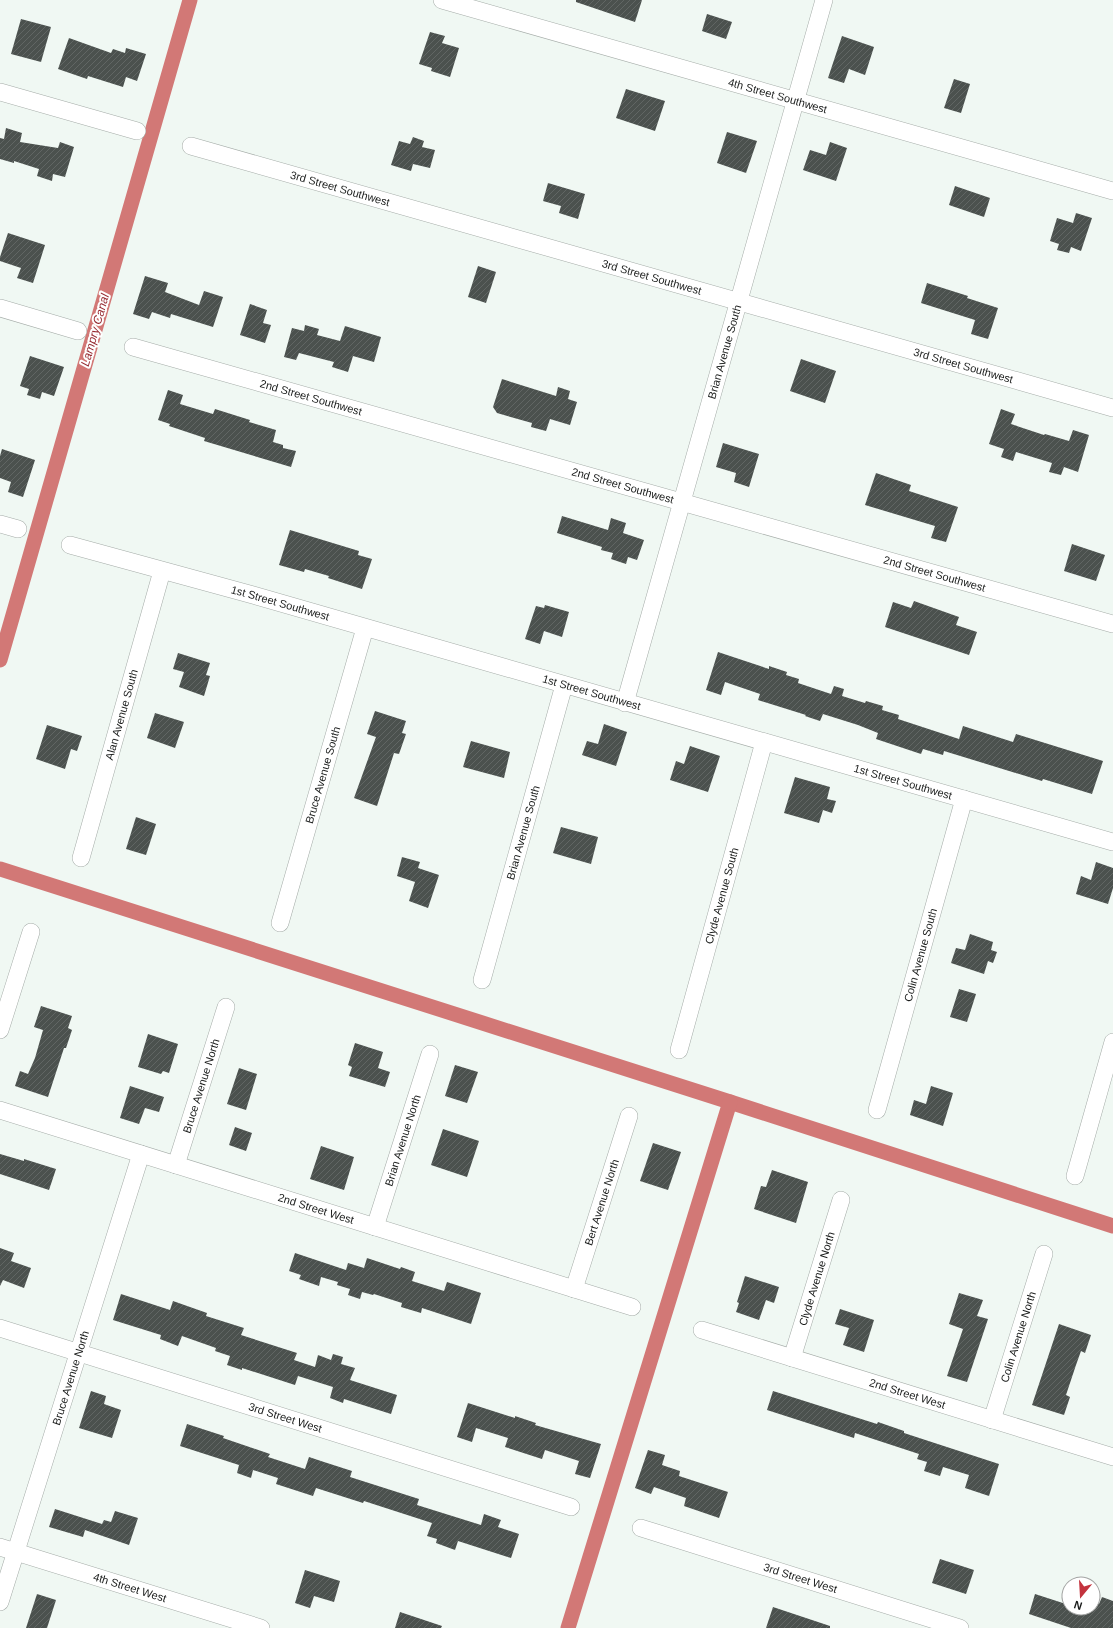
<svg xmlns="http://www.w3.org/2000/svg" width="1113" height="1628" font-family="Helvetica,sans-serif">
	<style>
		.lines { fill: none; stroke-linecap: round; stroke-linejoin: round }
		.canal { stroke: #d27876; stroke-width: 15 }
		.building { fill: url(#building-hatch) }
		.minor-casing { stroke: #a5aca8; stroke-width: 18 }
		.minor { stroke: #fff; stroke-width: 17 }
		.labels { text-anchor: middle; stroke-width: 4; stroke-linejoin: round; paint-order: stroke }
		.street-label { font-size: 11px; fill: #191b1a; stroke: #fff }
		.water-label { font-size: 12px; font-style: italic; fill: #952930; stroke: #fff }
	</style>
	<defs>
		<pattern id="building-hatch" width="6" height="6" patternUnits="userSpaceOnUse"><rect width="6" height="6" fill="#4b514e"/><path d="M-1 1l2-2M0 6l6-6M5 7l2-2" fill="none" stroke="#616664"/></pattern>
	</defs>
	<rect width="100%" height="100%" fill="#f0f8f3"/>
	<g class="lines">
		<!-- canal -->
		<g class="canal">
			<polyline points="0,660 190,0"/>
			<polyline points="0,869 730,1102 1113,1226"/>
			<polyline points="568,1628 730,1102"/>
		</g>
	</g>
	<!-- building -->
	<g class="building">
		<polygon points="576,0 642,0 635,22 576,2"/>
		<polygon points="707,14 732,22 726,39 702,31"/>
		<polygon points="21,19 51,27 41,62 11,54"/>
		<polygon points="430,32 445,36 442,43 459,48 450,77 431,71 432,68 419,64"/>
		<polygon points="842,36 874,47 865,75 849,69 844,83 828,78"/>
		<polygon points="69,38 111,53 113,49 125,53 126,48 146,54 137,81 126,77 123,87 88,76 87,79 58,69"/>
		<polygon points="954,79 970,84 961,113 944,108"/>
		<polygon points="626,89 665,101 655,131 616,118"/>
		<polygon points="6,128 22,133 20,142 58,148 60,142 74,147 65,177 53,174 52,181 37,176 39,169 14,161 14,163 0,159 0,138 4,139"/>
		<polygon points="727,132 757,141 746,173 717,163"/>
		<polygon points="413,137 424,141 422,147 435,150 430,168 413,164 411,171 391,165 399,141 410,144"/>
		<polygon points="830,142 847,148 836,181 803,170 810,150 826,155"/>
		<polygon points="548,183 585,194 578,219 559,213 561,206 543,201"/>
		<polygon points="955,186 990,198 984,217 949,205"/>
		<polygon points="1076,213 1092,218 1081,251 1071,247 1069,253 1057,250 1059,244 1050,241 1057,218 1073,223"/>
		<polygon points="8,233 45,245 33,283 17,278 21,268 0,261 0,257"/>
		<polygon points="478,266 496,272 486,303 468,297"/>
		<polygon points="145,276 168,283 165,292 199,305 204,291 223,297 213,327 171,314 170,318 152,312 149,319 133,314"/>
		<polygon points="927,283 968,296 967,298 998,308 988,339 971,334 975,320 921,303"/>
		<polygon points="250,304 267,310 263,323 271,325 265,343 240,335"/>
		<polygon points="305,325 319,329 317,335 340,341 345,326 381,337 374,362 353,356 348,372 332,367 334,362 299,353 296,360 284,357 292,328 304,331"/>
		<polygon points="30,356 64,367 54,396 42,392 40,399 27,395 29,389 20,386"/>
		<polygon points="801,359 836,371 825,403 790,391"/>
		<polygon points="502,379 556,396 558,387 570,391 568,399 577,402 570,425 550,419 546,431 531,427 532,423 497,413 493,407"/>
		<polygon points="168,390 183,395 180,404 213,414 215,409 250,420 249,422 276,430 273,442 283,445 283,448 296,451 291,467 204,441 205,438 169,426 170,424 158,420"/>
		<polygon points="1001,409 1015,414 1011,424 1044,435 1045,434 1069,441 1073,430 1089,435 1078,472 1064,467 1061,475 1049,472 1052,463 1016,452 1013,461 1001,457 1004,449 989,444"/>
		<polygon points="723,443 759,454 749,487 734,482 736,473 716,467"/>
		<polygon points="2,449 35,460 23,497 8,492 11,482 0,478 0,456"/>
		<polygon points="876,473 911,485 909,491 958,507 946,542 931,538 935,526 865,505"/>
		<polygon points="562,516 608,530 611,518 626,523 623,533 644,540 637,560 628,557 626,564 611,559 613,553 601,550 602,547 557,533"/>
		<polygon points="290,530 359,551 358,555 372,559 362,589 328,578 329,576 305,569 304,572 279,565"/>
		<polygon points="1072,544 1105,555 1096,581 1064,571"/>
		<polygon points="914,601 959,617 956,625 977,632 969,655 885,627 893,602 911,608"/>
		<polygon points="545,605 569,612 562,637 544,631 540,644 525,639 536,606 544,608"/>
		<polygon points="718,652 769,669 769,666 787,672 786,675 799,679 798,683 831,694 834,686 844,689 842,696 865,703 866,701 883,706 882,710 899,715 898,719 959,739 963,726 1013,742 1016,734 1103,761 1092,794 1043,779 1042,781 944,751 943,755 923,749 921,754 876,739 878,733 858,725 823,714 820,721 805,716 806,715 758,700 760,694 725,682 721,695 706,690"/>
		<polygon points="178,653 210,663 206,675 210,676 204,696 179,687 184,672 173,669"/>
		<polygon points="375,711 406,721 402,733 406,734 399,754 394,753 377,806 354,798 376,737 367,734"/>
		<polygon points="155,713 184,722 175,748 147,738"/>
		<polygon points="604,724 627,732 616,766 582,755 587,741 598,744"/>
		<polygon points="47,725 82,736 77,751 71,749 65,769 36,759"/>
		<polygon points="471,741 510,752 504,778 463,767"/>
		<polygon points="690,746 720,756 708,792 670,780 676,761 684,764"/>
		<polygon points="795,777 830,787 827,799 836,801 832,813 823,810 819,823 784,813"/>
		<polygon points="136,817 156,824 146,855 126,849"/>
		<polygon points="561,827 598,837 591,864 553,853"/>
		<polygon points="402,857 420,862 418,868 439,875 428,908 409,901 415,882 397,876"/>
		<polygon points="1096,862 1113,868 1113,888 1108,904 1076,894 1081,876 1091,880"/>
		<polygon points="970,934 993,942 991,950 997,952 993,963 988,961 984,974 951,963 956,948 965,950"/>
		<polygon points="959,989 976,994 967,1022 950,1017"/>
		<polygon points="41,1006 72,1016 68,1028 72,1030 66,1048 64,1048 48,1097 15,1086 20,1071 28,1074 35,1058 43,1030 34,1027"/>
		<polygon points="148,1034 178,1044 169,1073 163,1071 161,1074 138,1067"/>
		<polygon points="355,1043 383,1052 378,1068 390,1072 385,1087 349,1076 352,1067 348,1065"/>
		<polygon points="455,1065 478,1072 467,1103 445,1096"/>
		<polygon points="239,1068 257,1074 246,1110 227,1104"/>
		<polygon points="130,1086 164,1097 159,1112 145,1108 139,1124 120,1118"/>
		<polygon points="931,1086 953,1093 943,1126 910,1115 914,1100 926,1104"/>
		<polygon points="235,1127 252,1133 246,1151 229,1145"/>
		<polygon points="443,1129 479,1141 467,1177 431,1165"/>
		<polygon points="653,1143 681,1152 668,1190 640,1181"/>
		<polygon points="321,1146 354,1157 344,1190 310,1179"/>
		<polygon points="0,1154 24,1161 24,1159 56,1169 49,1190 0,1174"/>
		<polygon points="772,1170 808,1182 796,1223 754,1209 761,1186 766,1187"/>
		<polygon points="0,1248 14,1253 11,1261 31,1268 24,1288 3,1280 0,1286"/>
		<polygon points="295,1253 346,1270 348,1263 364,1268 367,1258 400,1269 401,1267 415,1272 412,1281 444,1291 447,1282 481,1293 471,1324 422,1308 421,1313 401,1307 402,1303 374,1294 373,1295 362,1292 360,1299 348,1295 350,1289 337,1285 338,1282 321,1277 319,1286 299,1279 301,1275 289,1271"/>
		<polygon points="745,1276 779,1287 774,1303 766,1300 759,1320 736,1312 739,1303 737,1302"/>
		<polygon points="959,1293 983,1300 977,1316 988,1319 967,1382 947,1376 963,1329 949,1324"/>
		<polygon points="121,1294 170,1310 173,1301 207,1313 206,1316 244,1328 241,1335 297,1353 294,1360 315,1367 318,1355 331,1360 333,1354 343,1357 341,1364 355,1368 350,1380 397,1395 391,1414 344,1399 343,1403 330,1398 333,1387 298,1376 295,1385 242,1368 242,1370 227,1365 230,1356 215,1351 216,1348 182,1336 178,1346 160,1339 161,1335 113,1320"/>
		<polygon points="840,1309 874,1320 864,1352 843,1345 849,1328 835,1324"/>
		<polygon points="1059,1324 1091,1335 1085,1353 1081,1351 1076,1365 1066,1395 1070,1397 1064,1415 1032,1405"/>
		<polygon points="91,1391 106,1396 104,1404 121,1410 112,1438 79,1428"/>
		<polygon points="773,1391 877,1424 878,1422 904,1431 904,1433 999,1464 989,1496 965,1488 969,1475 943,1467 940,1476 924,1471 927,1462 917,1459 919,1454 855,1433 854,1438 767,1410"/>
		<polygon points="468,1403 515,1418 515,1416 536,1423 535,1425 601,1444 590,1478 575,1474 579,1461 545,1450 542,1459 505,1447 508,1438 476,1428 472,1442 457,1437"/>
		<polygon points="187,1424 224,1436 223,1438 270,1454 268,1457 305,1469 309,1457 324,1462 352,1471 350,1477 419,1499 417,1505 481,1525 484,1514 501,1520 498,1527 519,1534 511,1558 458,1541 455,1550 436,1543 437,1539 427,1536 432,1523 364,1501 363,1503 316,1488 313,1496 276,1484 278,1478 253,1470 251,1478 237,1473 239,1465 180,1446"/>
		<polygon points="648,1450 665,1455 662,1465 680,1471 679,1476 728,1492 719,1518 684,1506 686,1498 654,1487 651,1494 635,1488"/>
		<polygon points="55,1509 102,1524 104,1520 111,1522 115,1511 138,1518 129,1545 85,1530 83,1537 49,1527"/>
		<polygon points="940,1559 974,1570 966,1594 932,1583"/>
		<polygon points="305,1570 340,1581 334,1602 314,1596 310,1608 295,1603"/>
		<polygon points="37,1594 56,1600 47,1628 26,1628"/>
		<polygon points="1035,1594 1069,1605 1069,1608 1093,1608 1093,1602 1099,1604 1102,1597 1113,1601 1113,1628 1071,1628 1029,1614"/>
		<polygon points="773,1607 830,1626 830,1628 766,1628"/>
		<polygon points="400,1612 442,1626 441,1628 395,1628"/>
	</g>
	<g class="lines">
		<!-- minor casing -->
		<g class="minor-casing">
			<g id="minor">
				<path id="s1" d="M 442,0 L 1113,191"/>
				<polyline points="0,92 137,131"/>
				<path id="s2" d="M 191,146 L 1113,408"/>
				<polyline points="0,308 78,331"/>
				<path id="s3" d="M 133,347 L 1113,624"/>
				<polyline points="0,524 18,529"/>
				<path id="s4" d="M 70,545 L 253,595 L 1113,842"/>
				<path id="s5" d="M 625,703 L 824,0"/>
				<path id="s6" d="M 81,858 L 162,571"/>
				<path id="s7" d="M 280,923 L 365,628"/>
				<path id="s8" d="M 482,980 L 564,685"/>
				<polyline points="0,1030 31,932"/>
				<path id="s9" d="M 679,1050 L 764,742"/>
				<path id="s10" d="M 0,1110 L 632,1307"/>
				<path id="s11" d="M 877,1110 L 964,799"/>
				<path id="s12" d="M 176,1165 L 226,1007"/>
				<polyline points="1075,1176 1113,1042"/>
				<path id="s13" d="M 375,1227 L 430,1054"/>
				<path id="s14" d="M 574,1289 L 629,1116"/>
				<path id="s15" d="M 0,1328 L 571,1507"/>
				<path id="s16" d="M 702,1330 L 1113,1457"/>
				<path id="s17" d="M 792,1358 L 841,1200"/>
				<path id="s18" d="M 992,1420 L 1044,1254"/>
				<path id="s19" d="M 641,1528 L 960,1628"/>
				<path id="s20" d="M 0,1547 L 261,1628"/>
				<path id="s21" d="M 0,1602 L 141,1154"/>
			</g>
		</g>
		<!-- minor -->
		<use href="#minor" class="minor"/>
	</g>
	<g class="labels">
		<!-- street labels -->
		<g class="street-label">
			<text dy="4" stroke="none"><textPath href="#s1" startOffset="349">4th Street Southwest</textPath></text>
			<text dy="4" stroke="none"><textPath href="#s2" startOffset="155">3rd Street Southwest</textPath></text>
			<text dy="4" stroke="none"><textPath href="#s2" startOffset="479">3rd Street Southwest</textPath></text>
			<text dy="4" stroke="none"><textPath href="#s5" startOffset="365">Brian Avenue South</textPath></text>
			<text dy="4" stroke="none"><textPath href="#s2" startOffset="803">3rd Street Southwest</textPath></text>
			<text dy="4" stroke="none"><textPath href="#s3" startOffset="185">2nd Street Southwest</textPath></text>
			<text dy="4" stroke="none"><textPath href="#s3" startOffset="509">2nd Street Southwest</textPath></text>
			<text dy="4" stroke="none"><textPath href="#s3" startOffset="833">2nd Street Southwest</textPath></text>
			<text dy="4" stroke="none"><textPath href="#s4" startOffset="218">1st Street Southwest</textPath></text>
			<text dy="4" stroke="none"><textPath href="#s4" startOffset="542">1st Street Southwest</textPath></text>
			<text dy="4" stroke="none"><textPath href="#s6" startOffset="149">Alan Avenue South</textPath></text>
			<text dy="4" stroke="none"><textPath href="#s7" startOffset="154">Bruce Avenue South</textPath></text>
			<text dy="4" stroke="none"><textPath href="#s4" startOffset="866">1st Street Southwest</textPath></text>
			<text dy="4" stroke="none"><textPath href="#s8" startOffset="153">Brian Avenue South</textPath></text>
			<text dy="4" stroke="none"><textPath href="#s9" startOffset="160">Clyde Avenue South</textPath></text>
			<text dy="4" stroke="none"><textPath href="#s11" startOffset="161">Colin Avenue South</textPath></text>
			<text dy="4" stroke="none"><textPath href="#s12" startOffset="83">Bruce Avenue North</textPath></text>
			<text dy="4" stroke="none"><textPath href="#s13" startOffset="91">Brian Avenue North</textPath></text>
			<text dy="4" stroke="none"><textPath href="#s14" startOffset="91">Bert Avenue North</textPath></text>
			<text dy="4" stroke="none"><textPath href="#s10" startOffset="331">2nd Street West</textPath></text>
			<text dy="4" stroke="none"><textPath href="#s17" startOffset="83">Clyde Avenue North</textPath></text>
			<text dy="4" stroke="none"><textPath href="#s18" startOffset="87">Colin Avenue North</textPath></text>
			<text dy="4" stroke="none"><textPath href="#s21" startOffset="235">Bruce Avenue North</textPath></text>
			<text dy="4" stroke="none"><textPath href="#s16" startOffset="215">2nd Street West</textPath></text>
			<text dy="4" stroke="none"><textPath href="#s15" startOffset="299">3rd Street West</textPath></text>
			<text dy="4" stroke="none"><textPath href="#s19" startOffset="167">3rd Street West</textPath></text>
			<text dy="4" stroke="none"><textPath href="#s20" startOffset="136">4th Street West</textPath></text>
		</g>
		<!-- water labels -->
		<g class="water-label">
			<text transform="translate(95 330) rotate(-74)" y="4">Lampry Canal</text>
		</g>
	</g>
	<!-- north arrow -->
	<g transform="translate(1081 1596) rotate(198)"><circle r="19" fill="#ffffff" stroke="#a3a4a3"/>
	<path d="M0-3L7 15L0 10L-7 15Z" fill="#c3333e"/>
	<text y="-6" font-size="11" font-weight="bold" text-anchor="middle" fill="#191b1a">N</text>
	</g>
</svg>
